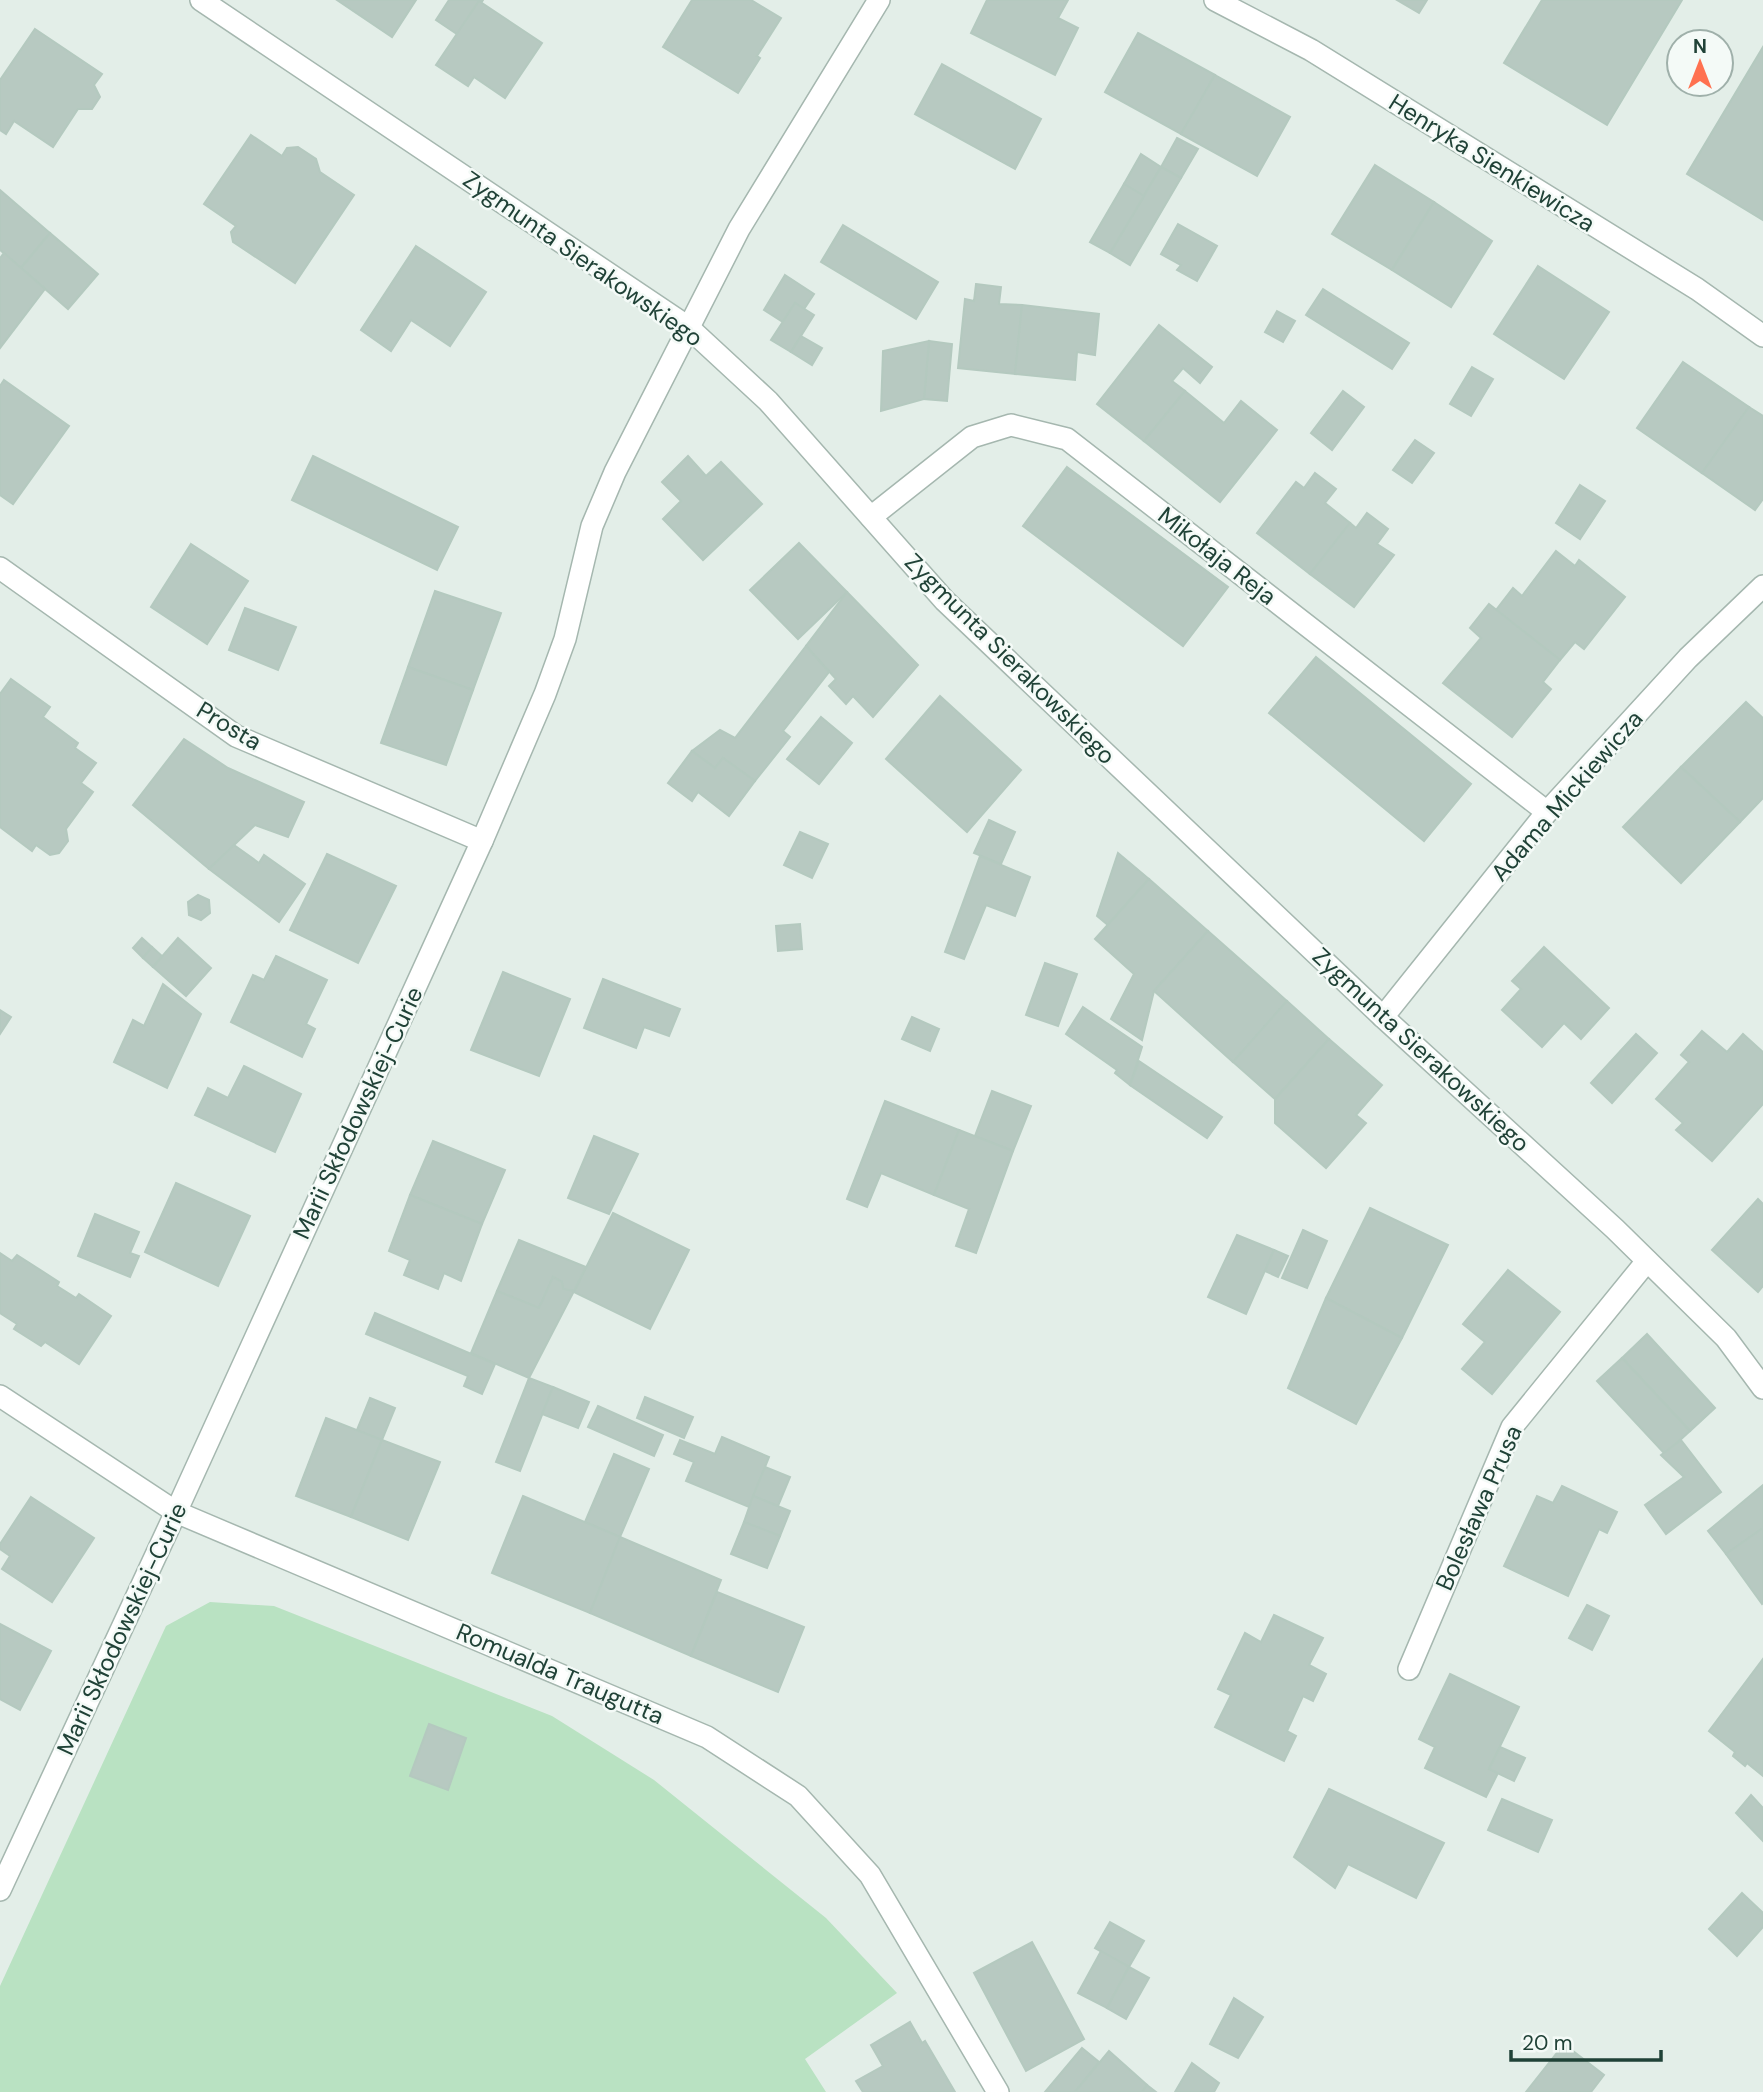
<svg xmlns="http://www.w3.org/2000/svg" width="1763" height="2092" font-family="'DM Sans',sans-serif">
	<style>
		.green { fill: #b9e2c2 }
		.building { fill: #b7c9c1; stroke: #b4c9bf; stroke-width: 2 }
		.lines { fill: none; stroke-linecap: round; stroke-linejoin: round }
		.street-casing { stroke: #a5b7af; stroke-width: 24 }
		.street { stroke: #fff; stroke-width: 21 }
		.labels { text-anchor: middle; stroke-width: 5; stroke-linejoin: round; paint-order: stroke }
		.street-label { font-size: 24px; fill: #204237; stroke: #f4faf7 }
	</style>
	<rect width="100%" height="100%" fill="#e3eee8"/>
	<!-- green -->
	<polygon class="green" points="210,1602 274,1606 552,1716 654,1780 826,1918 897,1993 805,2059 826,2092 0,2092 0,1986 166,1626"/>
	<!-- building -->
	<g class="building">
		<polygon points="337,0 416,0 392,37"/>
		<polygon points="449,0 483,0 481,3 479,1 457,34 436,20"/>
		<polygon points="692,0 751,0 781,18 757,56 760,58 738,93 663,47"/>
		<polygon points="987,0 1068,0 1058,18 1078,28 1055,75 971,33"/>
		<polygon points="1397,0 1427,0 1419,13"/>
		<polygon points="1542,0 1682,0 1607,125 1504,63"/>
		<polygon points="479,1 542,43 505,98 474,77 468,86 436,65"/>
		<polygon points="35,29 102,74 94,85 100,97 92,109 78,109 53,147 14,121 6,134 0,130 0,80"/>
		<polygon points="1138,33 1215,75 1181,134 1105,92"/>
		<polygon points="1763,47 1763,220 1687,174"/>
		<polygon points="942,64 1041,119 1015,169 915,114"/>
		<polygon points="1215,75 1290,117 1257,176 1181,134"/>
		<polygon points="251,135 282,156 287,148 298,147 316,159 320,172 354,195 295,283 233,242 231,232 236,226 204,204"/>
		<polygon points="1177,138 1198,149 1181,178 1161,167"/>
		<polygon points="1141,154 1161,167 1144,196 1124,184"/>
		<polygon points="1375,165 1434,202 1392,270 1332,234"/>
		<polygon points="1161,167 1181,178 1130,265 1110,253"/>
		<polygon points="1124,184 1144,196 1110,253 1090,242"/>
		<polygon points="0,190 50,233 21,268 0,250"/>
		<polygon points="1434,202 1492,241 1451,307 1392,270"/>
		<polygon points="1178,224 1217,246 1197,281 1177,270 1181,265 1161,254"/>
		<polygon points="843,225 938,282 916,319 821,262"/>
		<polygon points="50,233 98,274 68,309 21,268"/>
		<polygon points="416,246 486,292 450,346 411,320 391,351 361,330"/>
		<polygon points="4,253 45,289 0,348 0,258"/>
		<polygon points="1538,266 1609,312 1564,379 1494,334"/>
		<polygon points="785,275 814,294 804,309 795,303 783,322 764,310"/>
		<polygon points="976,284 1001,287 999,304 1022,305 1015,374 958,368 965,299 974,301"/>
		<polygon points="1323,289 1409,343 1392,369 1306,315"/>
		<polygon points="795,303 814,315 791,352 771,340"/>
		<polygon points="1022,305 1099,314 1095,355 1077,352 1075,380 1015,374"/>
		<polygon points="1277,311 1295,321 1283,342 1265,332"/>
		<polygon points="1159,325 1212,367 1200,383 1183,368 1172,381 1185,391 1144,441 1097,404"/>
		<polygon points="801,336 822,348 812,365 791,352"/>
		<polygon points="929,341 952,344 947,401 924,399"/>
		<polygon points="929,341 924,399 881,411 883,351"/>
		<polygon points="1683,362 1749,407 1702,473 1637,428"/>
		<polygon points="1472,367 1493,379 1471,416 1450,404"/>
		<polygon points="4,380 69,426 13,504 0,495 0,386"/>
		<polygon points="1185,391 1224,423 1241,401 1277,430 1220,502 1144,441"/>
		<polygon points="1343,391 1364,407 1332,450 1311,433"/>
		<polygon points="1749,407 1763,416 1763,499 1755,510 1702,473"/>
		<polygon points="1415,440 1434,453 1412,483 1393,470"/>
		<polygon points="313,456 458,527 437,570 292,500"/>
		<polygon points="688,456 706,476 721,462 762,504 703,560 663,519 681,501 662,482"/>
		<polygon points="1067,467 1228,587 1183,646 1023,526"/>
		<polygon points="1315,473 1336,489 1325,503 1350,523 1310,574 1257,533 1296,482 1304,488"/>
		<polygon points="1580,485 1605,501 1580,539 1556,523"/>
		<polygon points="1367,513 1388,529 1377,544 1394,555 1354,607 1310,574 1350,523 1356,528"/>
		<polygon points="799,543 847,592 798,639 750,590"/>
		<polygon points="191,544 248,581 207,644 151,607"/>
		<polygon points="1556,551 1575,566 1579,560 1625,597 1584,649 1575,642 1560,660 1496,610 1513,588 1522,596"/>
		<polygon points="435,591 501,613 473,690 408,667"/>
		<polygon points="847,592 918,665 873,717 853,696 846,704 829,686 836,679 806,646"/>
		<polygon points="1489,604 1560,660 1543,682 1551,689 1512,737 1443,683 1481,638 1470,628"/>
		<polygon points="245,608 296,627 278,670 229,650"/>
		<polygon points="806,646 829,672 783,731 790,737 755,781 723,758 715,768 692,751 720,730 735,738"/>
		<polygon points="1316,657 1471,784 1424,841 1269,713"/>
		<polygon points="408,667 473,690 446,765 381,743"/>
		<polygon points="11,679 50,707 43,717 78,743 75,748 96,763 81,783 93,792 66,829 68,841 59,853 50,855 36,845 32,851 0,827 0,694"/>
		<polygon points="940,696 1021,770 967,832 886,759"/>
		<polygon points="1746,702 1763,718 1763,798 1740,822 1681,767"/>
		<polygon points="821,717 852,743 819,784 787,759"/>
		<polygon points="184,739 228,768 304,802 288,837 255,825 209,869 133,805"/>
		<polygon points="692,751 715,768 723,758 755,781 729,816 698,792 692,801 668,783"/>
		<polygon points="1681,767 1740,822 1681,883 1623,827"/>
		<polygon points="989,820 1015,832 1001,864 974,853"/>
		<polygon points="800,832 828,844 812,878 784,865"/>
		<polygon points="234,845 259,863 264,855 305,884 279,922 209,869"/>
		<polygon points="1118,853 1149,879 1108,925 1097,916"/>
		<polygon points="327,854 396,886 358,963 290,930"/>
		<polygon points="980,856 1030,877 1015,916 986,905 964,959 945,952"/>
		<polygon points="1149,879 1208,931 1154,991 1142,1040 1111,1019 1134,974 1095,939"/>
		<polygon points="198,895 209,900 210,913 201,920 189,915 188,902"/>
		<polygon points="800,924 802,949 778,951 776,926"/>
		<polygon points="1208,931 1287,1001 1233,1062 1154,991"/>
		<polygon points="142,938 152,947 143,958 133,948"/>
		<polygon points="178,938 211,968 186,996 153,967"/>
		<polygon points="152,947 162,956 153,967 143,958"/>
		<polygon points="1544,947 1609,1008 1581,1039 1564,1023 1542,1047 1502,1010 1521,989 1512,981"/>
		<polygon points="276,956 327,980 306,1024 315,1029 302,1057 231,1022 253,975 264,980"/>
		<polygon points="1045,963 1077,974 1058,1026 1026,1015"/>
		<polygon points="503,972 570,999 539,1076 471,1050"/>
		<polygon points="603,979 680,1009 669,1036 644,1027 636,1048 584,1028"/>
		<polygon points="163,984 201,1014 167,1088 114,1062 133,1020 144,1026"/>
		<polygon points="1287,1001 1329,1039 1275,1099 1233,1062"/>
		<polygon points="1083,1007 1142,1047 1130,1085 1115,1073 1117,1070 1066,1034"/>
		<polygon points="0,1010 11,1017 0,1034"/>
		<polygon points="912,1017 939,1029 930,1051 902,1039"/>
		<polygon points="1702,1031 1727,1052 1743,1034 1763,1052 1763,1104 1712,1161 1676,1130 1683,1123 1656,1099 1689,1062 1681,1055"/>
		<polygon points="1636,1034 1657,1053 1612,1103 1591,1083"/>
		<polygon points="1329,1039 1382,1085 1356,1115 1366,1123 1326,1168 1275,1123 1275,1099"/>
		<polygon points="1139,1061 1222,1117 1207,1138 1130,1085"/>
		<polygon points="244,1066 301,1094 275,1152 195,1115 208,1088 228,1098"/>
		<polygon points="992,1091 1031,1106 1013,1151 975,1136"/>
		<polygon points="885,1101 959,1130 934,1195 881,1173 867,1207 847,1199"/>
		<polygon points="959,1130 1013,1151 976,1253 956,1246 969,1209 934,1195"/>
		<polygon points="594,1136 638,1154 609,1214 568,1198"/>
		<polygon points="433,1141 505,1170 482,1224 410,1195"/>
		<polygon points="176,1183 250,1216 218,1286 145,1252"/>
		<polygon points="410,1195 482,1224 461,1281 444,1273 438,1289 404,1275 410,1260 389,1251"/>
		<polygon points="1758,1199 1763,1204 1763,1286 1758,1292 1712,1250"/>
		<polygon points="1370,1208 1448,1245 1402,1338 1326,1298"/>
		<polygon points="613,1213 689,1250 650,1329 574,1292"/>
		<polygon points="95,1214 139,1232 130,1253 139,1256 130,1277 78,1256"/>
		<polygon points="1303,1230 1327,1241 1307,1288 1282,1278"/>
		<polygon points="1237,1235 1274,1250 1246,1314 1208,1297"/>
		<polygon points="519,1240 586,1267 574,1291 563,1289 562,1282 553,1277 539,1308 497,1291"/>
		<polygon points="1274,1250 1288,1256 1278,1277 1265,1271"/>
		<polygon points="0,1253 12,1261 17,1255 59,1282 57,1286 76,1298 79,1294 111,1316 79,1364 45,1342 41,1346 14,1329 17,1324 0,1313"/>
		<polygon points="1508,1270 1560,1312 1492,1394 1462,1369 1485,1342 1463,1324"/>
		<polygon points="553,1277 562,1282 563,1289 574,1291 529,1378 471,1353 497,1291 539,1308"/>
		<polygon points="1326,1298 1402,1338 1356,1424 1288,1388"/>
		<polygon points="375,1313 495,1364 482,1394 464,1386 468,1376 366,1334"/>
		<polygon points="1647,1334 1715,1408 1690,1431 1622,1358"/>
		<polygon points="1622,1358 1690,1431 1665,1454 1597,1381"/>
		<polygon points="529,1378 553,1387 520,1471 496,1462"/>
		<polygon points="553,1387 589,1402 578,1428 542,1414"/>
		<polygon points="645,1397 693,1417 684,1438 637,1418"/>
		<polygon points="370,1398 395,1408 382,1440 357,1430"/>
		<polygon points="598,1406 663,1435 654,1456 588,1427"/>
		<polygon points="326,1418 382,1440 351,1517 296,1496"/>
		<polygon points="722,1437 769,1457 749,1507 686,1481 694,1462 674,1454 680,1440 715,1454"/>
		<polygon points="382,1440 440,1462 408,1540 351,1517"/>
		<polygon points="1681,1440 1721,1492 1666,1534 1645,1505 1684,1477 1661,1455"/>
		<polygon points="614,1454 649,1469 620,1537 585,1522"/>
		<polygon points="765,1467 790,1477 778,1506 753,1496"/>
		<polygon points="1763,1485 1763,1528 1726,1554 1708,1531"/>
		<polygon points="1562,1486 1617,1512 1607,1533 1599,1529 1568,1596 1504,1566 1537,1496 1553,1503"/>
		<polygon points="523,1496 620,1537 590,1613 492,1573"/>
		<polygon points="753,1496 790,1511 780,1536 744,1522"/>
		<polygon points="31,1497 94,1538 52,1602 2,1569 10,1556 0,1549 0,1544"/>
		<polygon points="744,1522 780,1536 767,1568 731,1554"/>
		<polygon points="1763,1528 1763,1603 1762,1604 1726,1554"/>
		<polygon points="620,1537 721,1580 691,1656 590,1613"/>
		<polygon points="717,1592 804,1627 778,1692 691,1656"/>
		<polygon points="1587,1605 1609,1616 1592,1650 1569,1638"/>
		<polygon points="1274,1615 1323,1638 1309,1665 1326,1674 1313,1701 1303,1696 1287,1731 1296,1736 1284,1761 1215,1727 1231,1695 1218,1689 1245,1633 1261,1642"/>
		<polygon points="0,1624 51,1651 20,1710 0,1699"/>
		<polygon points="1763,1659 1763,1776 1747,1763 1745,1766 1733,1756 1735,1752 1709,1731"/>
		<polygon points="1450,1674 1519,1707 1489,1769 1498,1773 1486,1797 1425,1768 1435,1747 1419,1739"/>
		<polygon points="429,1724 466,1738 448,1790 410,1776"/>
		<polygon points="1500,1747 1525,1758 1514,1781 1489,1769"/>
		<polygon points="1329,1789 1444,1843 1416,1898 1348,1864 1335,1888 1294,1857"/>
		<polygon points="1751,1795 1763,1808 1763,1841 1736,1813"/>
		<polygon points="1502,1799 1552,1820 1538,1852 1488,1830"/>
		<polygon points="1742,1893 1763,1913 1763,1927 1737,1956 1709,1929"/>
		<polygon points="1110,1922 1144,1941 1129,1967 1095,1948"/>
		<polygon points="1032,1942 1084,2039 1026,2071 974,1973"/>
		<polygon points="1101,1951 1129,1967 1107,2008 1078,1993"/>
		<polygon points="1129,1967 1149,1978 1126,2019 1107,2008"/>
		<polygon points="1234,1998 1263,2017 1238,2058 1210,2044"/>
		<polygon points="910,2022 922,2043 925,2041 955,2092 863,2092 856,2081 883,2066 871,2045"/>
		<polygon points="1564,2044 1604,2075 1591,2092 1526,2092"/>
		<polygon points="1082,2048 1099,2062 1075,2092 1045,2092"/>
		<polygon points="1109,2051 1147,2085 1142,2092 1075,2092"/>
		<polygon points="1192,2063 1219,2083 1214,2092 1175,2092"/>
		<polygon points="1147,2085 1156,2092 1142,2092"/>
	</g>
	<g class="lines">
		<!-- street casing -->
		<g class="street-casing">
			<g id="street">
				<polyline points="201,0 688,327 768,401 945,601 1383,1017 1615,1229 1726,1338 1763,1388"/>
				<polyline points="1215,0 1311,50 1697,289 1763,336"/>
				<polyline points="871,517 972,437 1011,425 1067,439 1547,812"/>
				<polyline points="0,568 236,736 482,841"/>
				<polyline points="1383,1017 1547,812 1688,658 1763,586"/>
				<polyline points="0,1396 176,1512 707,1737 798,1796 870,1875 998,2092"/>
				<polyline points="1409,1669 1512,1427 1647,1261"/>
				<polyline points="0,1890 176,1512 482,841 545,694 565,639 592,526 615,472 739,229 879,0"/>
			</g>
		</g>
		<!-- street -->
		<use href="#street" class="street"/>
	</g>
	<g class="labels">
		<!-- street labels -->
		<g class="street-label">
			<text transform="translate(1492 163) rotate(32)" y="8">Henryka Sienkiewicza</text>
			<text transform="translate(583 259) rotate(35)" y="8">Zygmunta Sierakowskiego</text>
			<text transform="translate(1217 556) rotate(38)" y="8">Mikołaja Reja</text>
			<text transform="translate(1010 659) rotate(45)" y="8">Zygmunta Sierakowskiego</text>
			<text transform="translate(229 726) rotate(31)" y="8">Prosta</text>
			<text transform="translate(1567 796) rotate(-49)" y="8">Adama Mickiewicza</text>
			<text transform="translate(1421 1050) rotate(43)" y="8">Zygmunta Sierakowskiego</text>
			<text transform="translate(358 1113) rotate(-65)" y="8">Marii Skłodowskiej-Curie</text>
			<text transform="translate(1479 1508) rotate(-66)" y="8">Bolesława Prusa</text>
			<text transform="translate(122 1629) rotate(-65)" y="8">Marii Skłodowskiej-Curie</text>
			<text transform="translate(560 1674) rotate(23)" y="8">Romualda Traugutta</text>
		</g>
	</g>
	<!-- north arrow -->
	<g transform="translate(1700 63)"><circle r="33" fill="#f4faf7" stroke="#9fb0aa" stroke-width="2"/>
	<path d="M0-5L12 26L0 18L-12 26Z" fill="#ff7150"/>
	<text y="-10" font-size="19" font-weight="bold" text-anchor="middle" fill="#204237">N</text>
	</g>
	<!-- scale -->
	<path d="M1511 2050v10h150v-10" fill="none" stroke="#204237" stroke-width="3.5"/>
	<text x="1522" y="2050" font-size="21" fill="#204237" stroke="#f4faf7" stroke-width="5" paint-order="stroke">20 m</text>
</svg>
